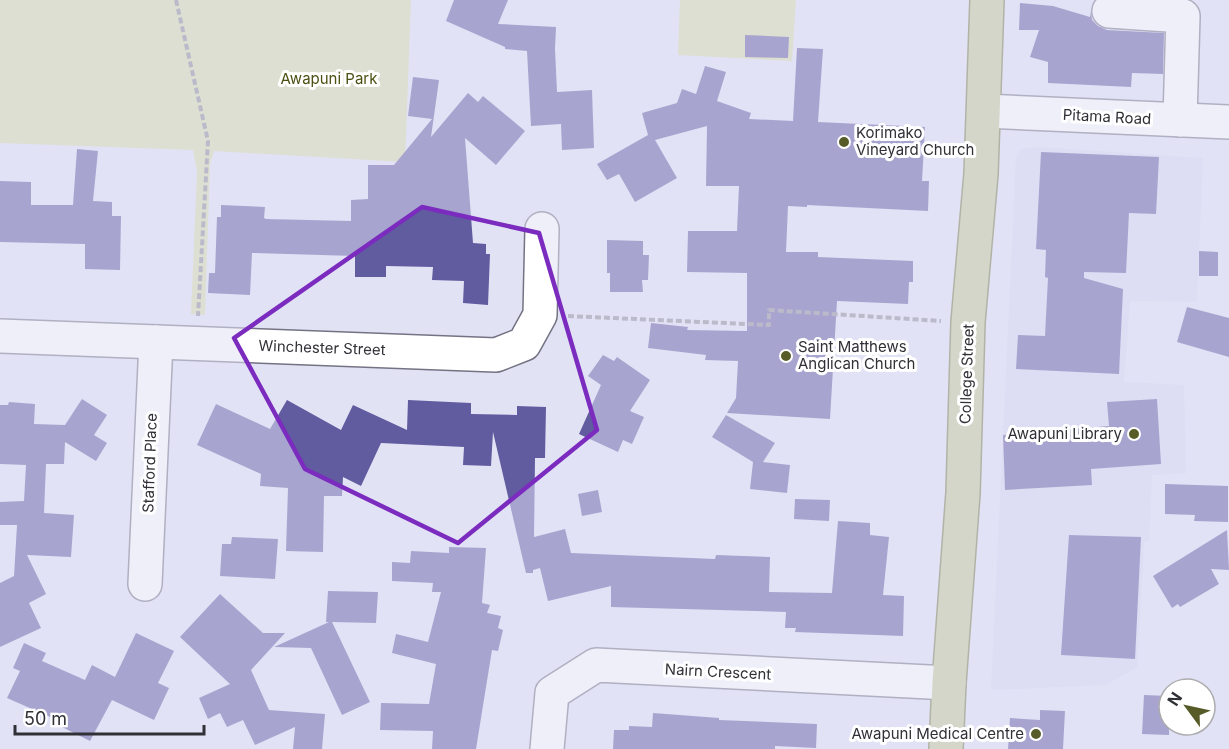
<svg xmlns="http://www.w3.org/2000/svg" width="1229" height="749" font-family="Inter,sans-serif">
	<style>
		.built { fill: #d8d7f1 }
		.green { fill: #d6dca5 }
		.building { fill: #615b9f }
		.lines { fill: none; stroke-linecap: round; stroke-linejoin: round }
		.minor-casing { stroke: #737383; stroke-width: 36 }
		.major-casing { stroke: #767b46; stroke-width: 36 }
		.path { stroke: #8b8b98; stroke-width: 4; stroke-dasharray: 6 3; stroke-linecap: butt }
		.minor { stroke: #fff; stroke-width: 33 }
		.major { stroke: #c4c895; stroke-width: 33 }
		.marked { fill: none; stroke: #7b2cbf; stroke-width: 4.5; stroke-linejoin: round }
		.poi-dot { fill: #565b28; stroke: #fff; stroke-width: 2 }
		.labels { text-anchor: middle; stroke-width: 6; stroke-linejoin: round; paint-order: stroke }
		.park-label { font-size: 15px; fill: #4c5013; stroke: #fff }
		.street-label { font-size: 15px; fill: #303037; stroke: #fff }
		.poi-label { font-size: 15px; fill: #303037; stroke: #fff; text-anchor: start }
	</style>
	<rect width="100%" height="100%" fill="#e2e2f5"/>
	<!-- built -->
	<polygon class="built" points="1039,147 1203,158 1197,302 1130,301 1124,382 1184,385 1186,473 1152,475 1149,541 1144,542 1137,667 1106,685 991,690 1016,158 1021,149"/>
	<!-- green -->
	<g class="green">
		<polygon points="0,0 411,0 405,162 214,151 210,164 205,315 191,314 197,172 193,150 0,143"/>
		<polygon points="680,0 796,0 792,61 678,55"/>
	</g>
	<!-- building -->
	<g class="building">
		<polygon points="454,0 508,0 498,24 556,27 555,49 557,92 592,90 594,148 562,150 561,124 531,126 527,51 505,49 505,47 446,21"/>
		<polygon points="1020,3 1053,6 1090,17 1091,11 1092,20 1098,26 1107,30 1164,33 1163,74 1132,73 1131,87 1048,83 1048,62 1030,57 1039,30 1019,30"/>
		<polygon points="745,35 789,37 788,58 745,57"/>
		<polygon points="797,48 823,49 818,122 925,127 922,181 929,181 928,211 807,205 807,207 788,206 786,252 818,252 818,257 913,261 913,282 909,282 908,304 837,301 830,419 727,413 736,398 738,361 705,360 706,355 648,348 651,323 688,327 687,330 747,331 747,273 687,272 688,231 737,231 739,186 706,186 707,126 655,140 677,178 635,202 619,174 607,180 597,164 648,135 642,113 677,103 682,89 696,94 705,66 726,72 717,101 751,113 749,119 793,121"/>
		<polygon points="413,77 439,80 431,137 468,93 478,102 483,96 525,131 496,165 465,138 473,243 486,244 486,254 490,254 488,305 463,303 464,281 432,280 433,267 386,266 386,277 355,277 355,256 252,253 250,295 208,293 209,273 215,273 217,217 221,217 221,205 265,207 264,218 266,219 351,221 351,200 368,199 368,165 394,165 432,119 408,116"/>
		<polygon points="77,149 98,151 93,201 112,202 112,216 121,216 120,270 85,269 85,244 0,242 0,181 31,182 31,205 73,205"/>
		<polygon points="1041,152 1159,157 1156,214 1129,213 1126,273 1084,272 1084,278 1123,289 1119,374 1016,369 1018,335 1045,336 1048,278 1045,277 1046,250 1036,249"/>
		<polygon points="607,240 643,241 643,255 649,255 648,280 642,280 643,292 610,292 610,273 607,273"/>
		<polygon points="1199,251 1218,252 1218,276 1199,276"/>
		<polygon points="1187,307 1229,318 1229,357 1177,342"/>
		<polygon points="603,355 614,361 617,357 650,380 630,411 644,417 632,444 623,440 618,452 579,434 601,385 588,376"/>
		<polygon points="82,399 107,415 94,435 107,443 96,461 65,442 64,464 46,464 44,513 74,515 71,557 27,555 46,594 29,603 41,628 0,647 0,583 14,576 17,525 0,525 0,502 24,501 26,465 0,464 0,405 8,405 9,402 35,404 34,424 65,425"/>
		<polygon points="1157,399 1161,464 1091,469 1092,485 1005,490 1003,435 1109,426 1107,402"/>
		<polygon points="287,400 341,430 353,405 407,430 408,400 471,403 471,414 517,415 517,406 546,407 545,458 535,458 534,537 565,529 571,553 715,559 716,555 770,557 769,592 832,593 838,521 870,523 870,535 889,537 883,595 904,596 903,636 795,632 796,628 785,628 786,612 611,607 611,586 548,601 540,568 533,570 533,573 526,573 493,432 491,466 463,465 464,447 381,443 361,486 343,477 342,496 324,496 323,552 286,551 288,488 260,486 261,474 197,445 216,404 270,429"/>
		<polygon points="726,415 775,443 763,462 790,465 787,493 750,489 753,462 712,437"/>
		<polygon points="1165,484 1228,486 1228,522 1194,521 1195,515 1165,514"/>
		<polygon points="598,490 602,512 582,516 578,494"/>
		<polygon points="795,499 830,500 829,521 794,519"/>
		<polygon points="1227,530 1229,570 1211,569 1219,584 1180,607 1178,604 1172,608 1153,576"/>
		<polygon points="1069,535 1141,537 1135,659 1061,655"/>
		<polygon points="232,537 278,539 275,579 220,576 222,544 231,544"/>
		<polygon points="449,547 486,548 482,603 490,605 487,613 501,616 498,628 503,630 498,651 492,650 476,749 432,749 433,731 380,730 381,703 429,704 436,664 392,653 396,634 428,642 441,592 432,592 433,583 392,581 392,562 410,563 411,551 449,553"/>
		<polygon points="328,591 378,592 376,623 332,622 370,702 342,715 311,648 274,647 329,622 326,622"/>
		<polygon points="220,594 263,633 285,633 251,670 269,710 325,714 322,749 293,749 295,727 255,745 243,720 227,727 220,713 208,719 199,698 230,684 180,637"/>
		<polygon points="136,633 174,651 158,683 169,688 154,720 112,700 90,741 54,723 57,720 7,698 20,671 13,668 24,643 46,653 42,661 85,680 92,665 115,677"/>
		<polygon points="1144,695 1169,696 1169,735 1142,734"/>
		<polygon points="1040,710 1065,711 1063,749 1008,749 1010,718 1040,720"/>
		<polygon points="653,713 719,718 719,720 817,724 816,748 775,746 775,749 613,749 614,730 629,730 629,726 652,727"/>
	</g>
	<g class="lines">
		<!-- minor casing -->
		<g class="minor-casing">
			<g id="minor">
				<polyline points="1109,11 1183,16 1180,120"/>
				<polyline points="984,111 1229,122"/>
				<polyline points="0,336 496,355 524,344 540,315 542,229"/>
				<polyline points="145,584 156,342"/>
				<polyline points="547,749 552,693 596,665 949,683"/>
			</g>
		</g>
		<!-- major casing -->
		<g class="major-casing">
			<polyline id="major" points="946,749 949,683 963,493 968,322 981,174 987,0"/>
		</g>
		<!-- path -->
		<g class="path">
			<polyline points="176,0 208,141 198,316"/>
			<polyline points="568,316 769,325 769,310 941,321"/>
		</g>
		<!-- minor -->
		<use href="#minor" class="minor"/>
		<!-- major -->
		<use href="#major" class="major"/>
	</g>
	<!-- marked area -->
	<path d="M0 0H1229V749H0ZM 422,207 L 539,233 L 597,430 L 458,543 L 305,469 L 234,338 Z" fill="#e2e2f5" fill-opacity=".55" fill-rule="evenodd"/>
	<path class="marked" d="M 422,207 L 539,233 L 597,430 L 458,543 L 305,469 L 234,338 Z"/>
	<!-- markers -->
	<g class="poi-dot">
		<circle cx="844" cy="142" r="6"/>
		<circle cx="786" cy="356" r="6"/>
		<circle cx="1134" cy="434" r="6"/>
		<circle cx="1036" cy="734" r="6"/>
	</g>
	<g class="labels">
		<!-- park labels -->
		<g class="park-label">
			<text x="329" y="84">Awapuni Park</text>
		</g>
		<!-- street labels -->
		<g class="street-label">
			<text transform="translate(1107 117) rotate(3)" y="5">Pitama Road</text>
			<text transform="translate(322 348) rotate(2)" y="5">Winchester Street</text>
			<text transform="translate(967 374) rotate(-88)" y="5">College Street</text>
			<text transform="translate(150 463) rotate(-88)" y="5">Stafford Place</text>
			<text transform="translate(718 672) rotate(3)" y="5">Nairn Crescent</text>
		</g>
		<!-- poi labels -->
		<g class="poi-label">
			<text x="856" y="138">Korimako<tspan x="856" dy="17">Vineyard Church</tspan></text>
			<text x="798" y="352">Saint Matthews<tspan x="798" dy="17">Anglican Church</tspan></text>
			<text x="1122" y="439" text-anchor="end">Awapuni Library</text>
			<text x="1024" y="739" text-anchor="end">Awapuni Medical Centre</text>
		</g>
	</g>
	<!-- north arrow -->
	<g transform="translate(1187 707) rotate(303)"><circle r="28" fill="#ffffff" stroke="#acacaf" stroke-width="1.5"/>
	<path d="M0-4.5L10 22L0 15L-10 22Z" fill="#565b28"/>
	<text y="-9" font-size="16" font-weight="bold" text-anchor="middle" fill="#303037">N</text>
	</g>
	<!-- scale -->
	<path d="M15 725v9h189v-9" fill="none" stroke="#303037" stroke-width="3"/>
	<text x="24" y="725" font-size="18" fill="#303037" stroke="#ffffff" stroke-width="4.5" paint-order="stroke">50 m</text>
</svg>
